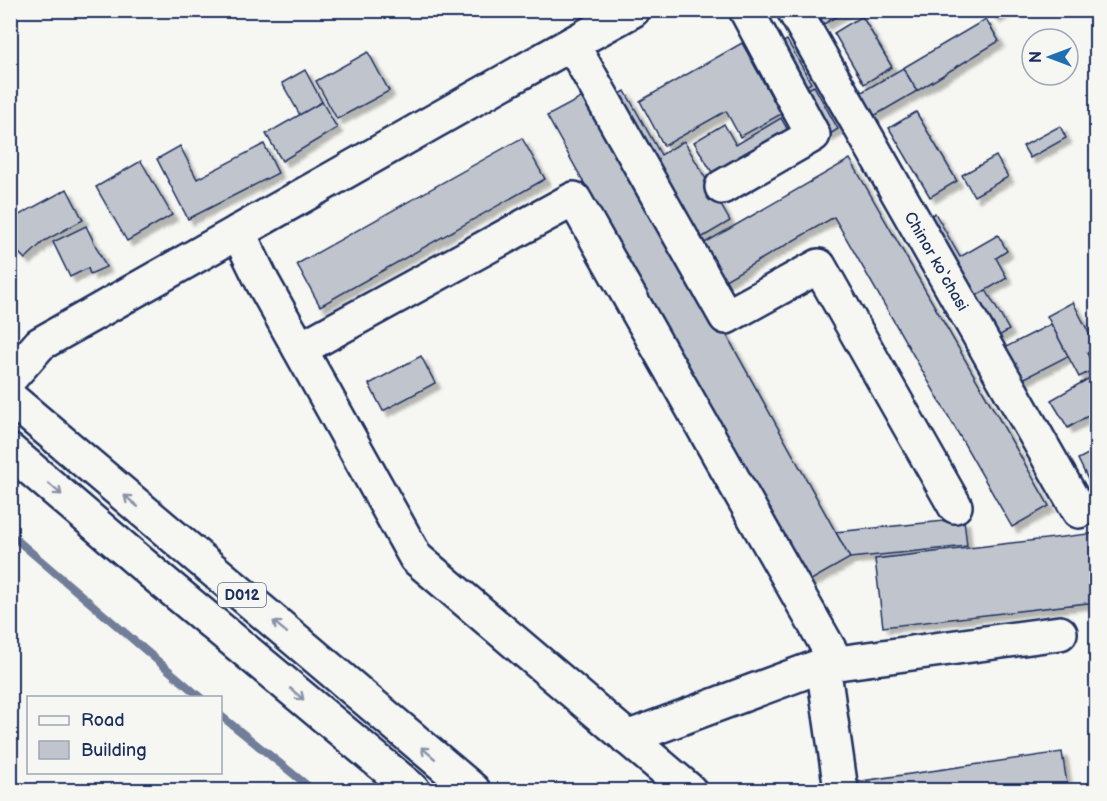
<svg xmlns="http://www.w3.org/2000/svg" width="1107" height="801" font-family="'Balsamiq Sans',sans-serif">
	<style>
		.lines { fill: none; stroke-linecap: round; stroke-linejoin: round }
		.stream { stroke: #717e99; stroke-width: 8 }
		.building { fill: #c0c4cd; stroke: #1b2f5e; stroke-width: 1.5; filter: url(#shadow) }
		.minor-casing { stroke: #1b2f5e; stroke-width: 38 }
		.highway-casing { stroke: #1b2f5e; stroke-width: 38 }
		.minor { stroke: #f6f6f2; stroke-width: 33 }
		.highway { stroke: #f6f6f2; stroke-width: 33 }
		.oneway { stroke: #8892a8 }
		.labels { text-anchor: middle; stroke-width: 4.5; stroke-linejoin: round; paint-order: stroke }
		.shield { fill: #f6f6f2; stroke: #5d6b8a; stroke-width: 1.5 }
		.shield-label { font-size: 15px; font-weight: bold; fill: #1b2f5e }
		.street-label { font-size: 16px; fill: #1b2f5e; stroke: #f6f6f2 }
	</style>
	<defs>
		<filter id="shadow"><feDropShadow dx="5.5" dy="5.5" stdDeviation="1.5" flood-color="#0004"/></filter>
	</defs>
	<rect width="100%" height="100%" fill="#f6f6f2"/>
	<filter id="ink" filterUnits="userSpaceOnUse"><feTurbulence type="fractalNoise" baseFrequency=".0167" numOctaves="2"/><feDisplacementMap in="SourceGraphic" scale="12" xChannelSelector="R" yChannelSelector="G"/><feConvolveMatrix kernelMatrix="1 2 1 2 8 2 1 2 1" color-interpolation-filters="sRGB"/></filter>
	<g filter="url(#ink)">
		<g class="lines">
			<!-- stream -->
			<g class="stream">
				<polyline points="10,534 201,698"/>
				<polyline points="220,715 313,790"/>
			</g>
		</g>
		<!-- building -->
		<g class="building">
			<polygon points="816,10 848,10 824,24"/>
			<polygon points="990,10 1006,10 995,18"/>
			<polygon points="862,16 892,67 864,84 834,33"/>
			<polygon points="986,19 999,41 917,91 903,68"/>
			<polygon points="787,40 811,83 800,90 775,46"/>
			<polygon points="742,43 781,114 740,137 726,111 664,146 640,101"/>
			<polygon points="368,52 389,91 337,119 316,81"/>
			<polygon points="903,68 917,91 874,116 860,93"/>
			<polygon points="305,70 322,102 300,115 282,83"/>
			<polygon points="814,86 838,129 827,136 802,92"/>
			<polygon points="625,91 661,155 684,141 730,221 696,241 613,98"/>
			<polygon points="592,92 850,558 806,583 547,116"/>
			<polygon points="322,102 337,128 282,161 266,134"/>
			<polygon points="916,112 957,181 930,197 889,128"/>
			<polygon points="781,118 791,136 716,179 694,142 724,124 736,145"/>
			<polygon points="1060,126 1066,138 1030,158 1023,146"/>
			<polygon points="522,138 545,179 320,306 297,264"/>
			<polygon points="264,144 278,173 188,219 157,159 180,146 197,179"/>
			<polygon points="996,156 1008,177 974,196 962,175"/>
			<polygon points="850,159 1049,506 1012,527 834,217 722,282 701,245"/>
			<polygon points="141,161 172,215 127,241 96,187"/>
			<polygon points="67,189 83,220 44,241 25,259 10,244 10,223 19,215"/>
			<polygon points="935,213 960,257 998,235 1007,251 996,258 1007,278 969,300 923,220"/>
			<polygon points="86,226 106,267 90,274 88,268 70,277 53,242"/>
			<polygon points="986,290 1009,330 992,340 969,300"/>
			<polygon points="1073,302 1096,347 1096,349 1087,353 1095,369 1079,377 1047,316"/>
			<polygon points="1051,324 1068,356 1021,380 1004,348"/>
			<polygon points="421,356 435,383 383,411 369,384"/>
			<polygon points="1093,376 1096,382 1096,411 1068,428 1051,400"/>
			<polygon points="1096,450 1096,496 1078,459"/>
			<polygon points="964,519 967,546 850,558 836,532"/>
			<polygon points="1096,533 1096,602 883,627 875,559"/>
			<polygon points="1062,752 1068,790 856,790 855,782"/>
		</g>
		<g class="lines">
			<!-- minor casing -->
			<g class="minor-casing">
				<g id="minor">
					<polyline points="794,10 1079,511"/>
					<polyline points="572,44 726,317 819,266 955,506"/>
					<polyline points="722,187 813,135 746,10"/>
					<polyline points="238,232 263,283 416,558 689,790"/>
					<polyline points="300,349 574,199 837,663"/>
					<polyline points="10,378 40,344 548,57 633,10"/>
					<polyline points="627,738 823,665"/>
					<polyline points="841,790 823,665 1060,633"/>
				</g>
			</g>
			<!-- highway casing -->
			<g class="highway-casing">
				<g id="highway">
					<polyline points="10,398 473,790"/>
					<polyline points="10,451 155,575 413,790"/>
				</g>
			</g>
			<!-- minor -->
			<use href="#minor" class="minor"/>
			<!-- highway -->
			<use href="#highway" class="highway"/>
		</g>
		<!-- one-way arrows -->
		<defs><path id="oneway-shaft" d="M-6 0H5M1.5-3L5.5 0L1.5 3" fill="none" stroke-width="1.6" stroke-linecap="round" stroke-linejoin="round" transform="scale(1.5)"/></defs>
		<g class="oneway">
			<use href="#oneway-shaft" transform="translate(55 489) rotate(41)"/>
			<use href="#oneway-shaft" transform="translate(131 501) rotate(-140)"/>
			<use href="#oneway-shaft" transform="translate(280 627) rotate(-140)"/>
			<use href="#oneway-shaft" transform="translate(297 694) rotate(40)"/>
			<use href="#oneway-shaft" transform="translate(428 753) rotate(-140)"/>
		</g>
	</g>
	<g class="labels">
		<!-- shield labels -->
		<rect class="shield" x="218" y="583" width="48" height="24" rx="4.5"/>
		<g class="shield-label">
			<text x="242" y="600">D012</text>
		</g>
		<!-- street labels -->
		<g class="street-label">
			<text transform="translate(937 261) rotate(60)" y="6">Chinor ko‘chasi</text>
		</g>
	</g>
	<!-- margin -->
	<rect width="1107" height="801" fill="none" stroke="#f6f6f2" stroke-width="36"/>
	<rect x="18" y="18" width="1071" height="765" fill="none" stroke="#1b2f5e" stroke-width="2" filter="url(#ink)"/>
	<!-- legend -->
	<rect x="27" y="696" width="195" height="78" fill="#f6f6f2" stroke="#9ea6b7" stroke-width="1.5"/>
	<rect x="39" y="716" width="30" height="9" fill="#f6f6f2" stroke="#9ea6b7" stroke-width="1.5"/>
	<text x="81" y="726" font-size="18" fill="#1b2f5e">Road</text>
	<rect x="39" y="741" width="30" height="18" fill="#c0c4cd" stroke="#9ea6b7" stroke-width="1.5"/>
	<text x="81" y="756" font-size="18" fill="#1b2f5e">Building</text>
	<!-- north arrow -->
	<g transform="translate(1050 57) rotate(270)"><circle r="28" fill="#f6f6f2" stroke="#9ea6b7" stroke-width="1.5"/>
	<path d="M0-4.5L10 22L0 15L-10 22Z" fill="#1f6fb2"/>
	<text y="-9" font-size="16" font-weight="bold" text-anchor="middle" fill="#1b2f5e">N</text>
	</g>
</svg>
